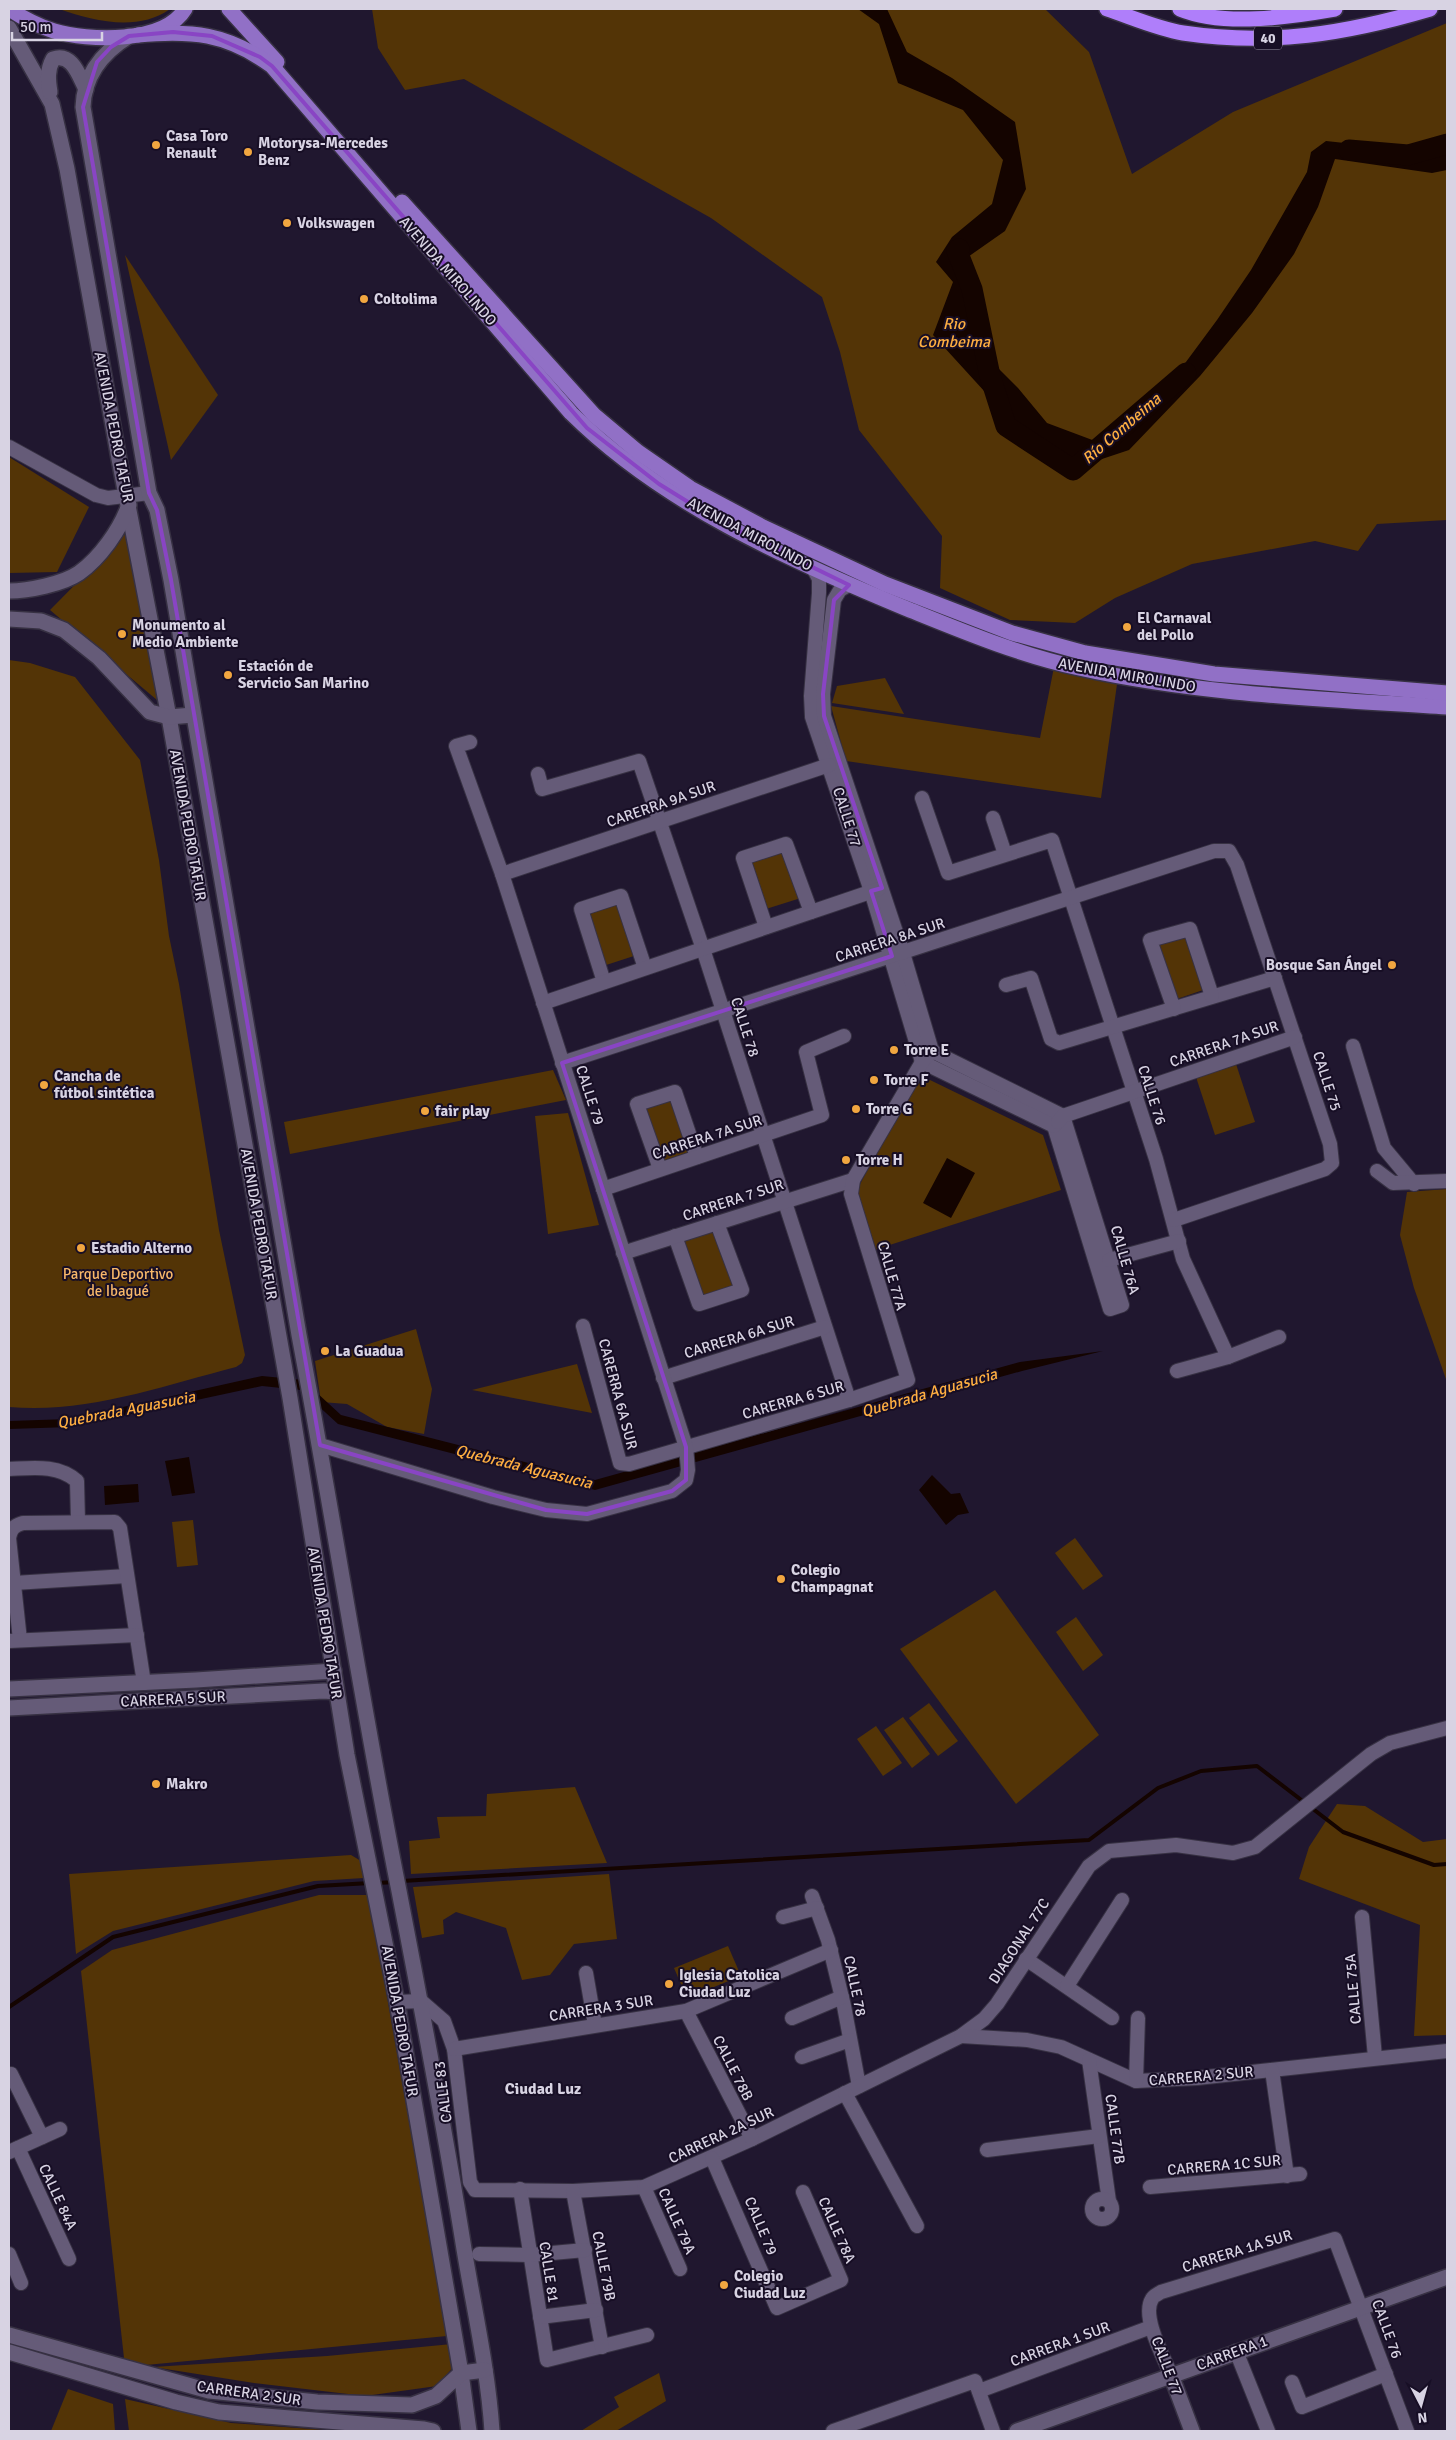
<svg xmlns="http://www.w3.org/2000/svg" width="1456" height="2440" font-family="Signika,sans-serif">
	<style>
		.green { fill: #533406 }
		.water { fill: #140400 }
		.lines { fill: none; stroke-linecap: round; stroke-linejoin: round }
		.stream { stroke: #140400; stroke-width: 4 }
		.river { stroke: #140400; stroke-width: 21 }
		.street-casing { stroke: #373143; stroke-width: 16 }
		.secondary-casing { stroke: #373143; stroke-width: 18 }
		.primary-casing { stroke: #373143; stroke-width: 18 }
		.highway-casing { stroke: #373143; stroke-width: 18 }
		.street { stroke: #655b78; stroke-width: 14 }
		.secondary { stroke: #655b78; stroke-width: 15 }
		.primary { stroke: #9170c6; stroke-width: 15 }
		.highway { stroke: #af7efa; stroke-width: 15 }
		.marked { fill: none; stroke: #8945c4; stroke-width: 4; stroke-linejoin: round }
		.poi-dot { fill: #f1a640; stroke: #170e25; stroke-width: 2 }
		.labels { text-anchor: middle; stroke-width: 4; stroke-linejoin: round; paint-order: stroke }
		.shield { fill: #170e25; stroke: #9e98aa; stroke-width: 1 }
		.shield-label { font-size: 14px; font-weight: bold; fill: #d8d3e3 }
		.poi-label { font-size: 15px; font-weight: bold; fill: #d8d3e3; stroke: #170e25; text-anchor: start }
		.street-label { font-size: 15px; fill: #d8d3e3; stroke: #170e25 }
		.park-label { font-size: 15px; fill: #f7b769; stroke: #170e25 }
		.water-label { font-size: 16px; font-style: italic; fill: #feae41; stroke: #170e25 }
		.neighbourhood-label { font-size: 16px; font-weight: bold; fill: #d8d3e3; stroke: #170e25 }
	</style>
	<rect width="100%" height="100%" fill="#20172f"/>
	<!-- green -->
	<g class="green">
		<path d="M 59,9 L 170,9 C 138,32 93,21 59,9 Z"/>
		<polygon points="372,9 1045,9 1089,52 1132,174 1233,112 1447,23 1447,520 1377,524 1358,551 1315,541 1192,564 1115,598 1075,623 1010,620 940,588 942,536 859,430 840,352 822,297 711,218 464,79 405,90 378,48"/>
		<polygon points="125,255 218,395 171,460"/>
		<polygon points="9,457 89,507 57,572 9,573"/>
		<polygon points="128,531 157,700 50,610"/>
		<polygon points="1056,657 1119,670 1101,798 846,761 831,706 1040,738"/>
		<path d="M 9,660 L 30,663 L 75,677 L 140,760 L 159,860 L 169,936 L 179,984 L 219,1230 L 245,1355 L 242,1363 L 236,1367 C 162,1386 86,1414 9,1407 Z"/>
		<polygon points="885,678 904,714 832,703 837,686"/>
		<polygon points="786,844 804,897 760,911 743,858"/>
		<polygon points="621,896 640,954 600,967 581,909"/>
		<polygon points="1186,931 1206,989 1174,1000 1153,942"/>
		<polygon points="1236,1064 1255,1122 1215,1135 1196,1077"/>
		<polygon points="553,1070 566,1100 290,1154 284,1122"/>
		<polygon points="930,1080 1043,1135 1061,1190 871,1251 856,1192 911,1086"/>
		<polygon points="674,1095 693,1151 659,1162 640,1105"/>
		<polygon points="568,1113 599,1225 548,1234 535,1116"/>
		<polygon points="1447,1189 1447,1382 1414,1288 1400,1235 1407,1192"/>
		<polygon points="713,1228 738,1289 700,1302 678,1241"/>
		<polygon points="416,1329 432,1389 424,1434 387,1427 347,1404 321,1402 315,1361"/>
		<polygon points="577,1364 592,1413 472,1390"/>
		<polygon points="193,1520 198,1565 177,1567 172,1522"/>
		<polygon points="1075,1538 1103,1576 1083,1590 1055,1553"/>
		<polygon points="995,1590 1099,1735 1016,1804 900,1649"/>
		<polygon points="1076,1617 1103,1655 1083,1671 1056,1632"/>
		<polygon points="929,1703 958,1741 938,1756 909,1718"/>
		<polygon points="903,1717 930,1754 912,1768 884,1730"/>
		<polygon points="876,1726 902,1763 883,1776 857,1739"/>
		<polygon points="575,1787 607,1863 411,1874 409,1841 440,1838 437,1817 486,1816 487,1794"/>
		<polygon points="1337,1804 1365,1806 1423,1842 1447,1839 1447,2035 1414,2036 1420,1925 1299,1879 1309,1847"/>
		<polygon points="351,1855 361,1861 364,1878 314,1881 113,1931 76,1954 69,1874"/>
		<polygon points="609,1874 617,1939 574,1944 550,1975 522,1980 506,1928 456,1912 443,1920 444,1934 422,1938 413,1887"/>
		<polygon points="319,1895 369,1895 447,2336 125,2367 81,1971 112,1950"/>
		<polygon points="728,1946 741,1976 687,1998 674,1968"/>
		<polygon points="452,2344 455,2365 437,2386 365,2396 254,2383 153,2367 327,2356"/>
		<polygon points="659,2373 666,2401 616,2431 581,2431 619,2407 614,2397"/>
		<polygon points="68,2389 113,2404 115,2431 51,2431"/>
		<polygon points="125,2399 231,2423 338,2431 129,2431"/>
	</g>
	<!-- water -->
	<g class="water">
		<polygon points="858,9 887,9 907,52 952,78 1015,122 1026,189 1005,231 965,259 973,343 1018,388 1047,423 1095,441 1149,412 1217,320 1251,270 1307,172 1311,152 1326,141 1354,144 1393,158 1447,134 1447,170 1432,173 1335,159 1318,207 1294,254 1252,313 1200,376 1129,450 1084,465 1024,450 985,392 933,335 953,282 936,262 952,237 992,204 1003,160 963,110 898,83 879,24"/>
		<polygon points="947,1158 975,1173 951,1218 923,1203"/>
		<polygon points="1103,1351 1022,1371 595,1490 338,1424 301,1390 262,1386 71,1427 9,1429 9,1421 69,1419 262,1376 303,1380 341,1415 595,1480 1020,1362"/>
		<polygon points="189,1457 195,1493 172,1496 165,1461"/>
		<polygon points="932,1475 951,1494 960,1493 969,1513 958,1515 946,1525 919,1490"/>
		<polygon points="138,1484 139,1502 105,1505 104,1486"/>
	</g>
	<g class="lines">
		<!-- stream -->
		<g class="stream">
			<polyline points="402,1881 1089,1840 1158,1788 1201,1771 1257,1766 1343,1832 1434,1865 1447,1864"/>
			<polyline points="377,1883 395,1882"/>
			<polyline points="9,2007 113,1937 318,1886 370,1883"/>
		</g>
		<!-- river -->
		<g class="river">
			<polyline points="1349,150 1408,155 1447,144"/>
			<polyline points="959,249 957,251 972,289 990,376 1006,426 1073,470 1186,373"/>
		</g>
		<!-- street casing -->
		<g class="street-casing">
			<g id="street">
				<polyline points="9,447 96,495 108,498 149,493"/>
				<polyline points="813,568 819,579 819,593 811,696 812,717 871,891 922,1062"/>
				<polyline points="849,585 840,590 834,600 823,694 824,716 903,953 932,1051"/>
				<polyline points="538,774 542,789 639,761 703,949 849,1400"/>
				<polyline points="922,798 948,873 1052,840 1156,1159 1183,1259 1228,1357"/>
				<polyline points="993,818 1005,854"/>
				<polyline points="502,874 829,765"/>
				<polyline points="766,927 743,858 786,844 811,912"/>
				<polyline points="604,982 581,909 621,896 645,968"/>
				<polyline points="1006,985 1031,978 1051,1039 1059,1043 1275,978"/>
				<polyline points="543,1003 879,889"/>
				<polyline points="1174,1009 1150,940 1190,929 1212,996"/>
				<polyline points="1353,1046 1384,1148 1414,1184"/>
				<polyline points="932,1051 1063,1116 1122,1305 1110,1309 1054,1126"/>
				<polyline points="922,1062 1054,1126"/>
				<polyline points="562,1063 1214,851 1229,851 1237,865 1330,1144 1332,1163 1325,1169 1174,1220"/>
				<polyline points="1058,1122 1063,1116 1295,1037"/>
				<polyline points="660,1169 637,1104 675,1092 697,1157"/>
				<polyline points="1377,1171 1393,1183 1447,1181"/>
				<polyline points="603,1189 822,1115 806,1052 844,1036"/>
				<polyline points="675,1236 699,1304 742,1290 717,1223"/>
				<polyline points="623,1253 853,1180"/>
				<polyline points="1109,1260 1179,1241"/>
				<polyline points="583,1326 620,1463 629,1464 849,1400 908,1380 851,1194 853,1180 922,1062 932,1051"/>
				<polyline points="1177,1371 1228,1357 1279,1337"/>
				<polyline points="663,1378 825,1327"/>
				<polyline points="320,1445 493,1497 546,1510 587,1514 672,1491 686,1480 688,1470 686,1447 502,874 456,746 470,742"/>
				<path d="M 9,1469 C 32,1468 58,1464 77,1481 L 78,1521"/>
				<polyline points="14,1583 127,1576"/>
				<path d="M 20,1640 L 9,1538 C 11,1529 13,1526 23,1523 L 115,1522 L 120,1528 L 144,1683"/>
				<polyline points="9,1641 137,1635"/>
				<polyline points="812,1896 828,1940 844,2006 859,2086"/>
				<polyline points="783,1917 817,1908"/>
				<polyline points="1362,1917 1375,2057"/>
				<polyline points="1026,1959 1112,2018"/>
				<polyline points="586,1973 595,2025"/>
				<polyline points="1067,1986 1122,1900"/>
				<polyline points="397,2002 421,2001 444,2021 454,2049 470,2182 475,2190 573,2191 644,2187 752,2139 961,2036 984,2019 997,2004 1089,1866 1109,1851 1176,1845 1233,1853 1255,1847 1371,1754 1390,1743 1447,1728"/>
				<polyline points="686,2011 752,2139"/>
				<polyline points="792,2018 842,1997"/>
				<polyline points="961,2036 1027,2040 1061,2047 1136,2081 1197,2078 1447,2051"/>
				<polyline points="454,2049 686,2011 831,1950"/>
				<polyline points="802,2057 850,2040"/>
				<polyline points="1089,2060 1109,2201"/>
				<polyline points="1272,2070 1287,2176"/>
				<polyline points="11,2074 42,2137"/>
				<polyline points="1136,2081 1138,2018"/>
				<polyline points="845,2093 917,2226"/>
				<polyline points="18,2148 69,2259"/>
				<polyline points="987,2150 1099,2136"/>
				<polyline points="9,2152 60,2129"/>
				<polyline points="712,2158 777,2308 841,2280 803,2192"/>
				<polyline points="644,2187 680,2269"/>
				<polyline points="1150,2187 1300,2174"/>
				<polyline points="520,2189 547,2360 647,2335"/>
				<polyline points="573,2191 602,2347"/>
				<circle cx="1102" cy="2209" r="10"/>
				<polyline points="9,2254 21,2283"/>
				<polyline points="479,2254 530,2255 585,2250"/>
				<polyline points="540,2317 596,2310"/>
				<polyline points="1236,2351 1268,2431"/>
				<path d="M 1171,2375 C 1164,2358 1141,2316 1152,2299 C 1153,2296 1158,2294 1161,2292 L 1335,2239 L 1407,2431"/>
				<polyline points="1292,2382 1302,2407 1386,2374"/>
				<polyline points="979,2391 1151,2327"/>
				<polyline points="833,2431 975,2381 993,2431"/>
			</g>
		</g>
		<!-- secondary casing -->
		<g class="secondary-casing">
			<g id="secondary">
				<polyline points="9,28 52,104 67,169 119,459 169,717 290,1398 347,1755 397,2002 461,2373 469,2431"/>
				<path d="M 129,36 C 103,52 84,75 83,107 L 149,493 L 157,510 L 171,580 L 299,1335 C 334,1520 362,1706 399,1891 C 422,2010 445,2129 464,2249 C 474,2309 488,2370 492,2431"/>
				<path d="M 50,92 C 48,80 47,70 53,59 C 72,52 79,76 86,89"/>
				<path d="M 9,591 C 28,591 63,584 79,573 C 100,558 120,530 129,505"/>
				<polyline points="9,619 41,621 64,630 99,658 150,712 169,717 193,715"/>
				<polyline points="9,1689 196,1680 334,1671"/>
				<polyline points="9,1708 324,1691 336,1692"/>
				<polyline points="9,2335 209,2391 317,2402 412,2405 436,2396 461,2373 485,2370"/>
				<polyline points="9,2352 176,2402 219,2412 424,2429 433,2431"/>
				<polyline points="1171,2375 1192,2431"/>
				<polyline points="1017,2431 1447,2277"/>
			</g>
		</g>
		<!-- primary casing -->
		<g class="primary-casing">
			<g id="primary">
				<path d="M 9,9 C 23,18 38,26 54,31 C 88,41 164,44 185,9"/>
				<polyline points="229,9 277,62"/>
				<path d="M 138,35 C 191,30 227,33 272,66 L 571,413 C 663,504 787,559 905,608 C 962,631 1019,655 1079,668 C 1200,695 1325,699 1447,707"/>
				<polyline points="402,202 594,415 638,452 690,488 763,527 885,584 1012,633 1085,653 1214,674 1447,693"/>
			</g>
		</g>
		<!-- highway casing -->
		<g class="highway-casing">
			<g id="highway">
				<path d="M 1107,9 C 1131,17 1158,29 1183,33 C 1271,46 1345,34 1430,9"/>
				<path d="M 1180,9 C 1224,27 1289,17 1335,9"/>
			</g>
		</g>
		<!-- street -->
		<use href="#street" class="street"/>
		<!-- secondary -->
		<use href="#secondary" class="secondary"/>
		<!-- primary -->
		<use href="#primary" class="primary"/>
		<!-- highway -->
		<use href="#highway" class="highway"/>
	</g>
	<!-- marked area -->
	<path class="marked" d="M 173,32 L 212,36 L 260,57 L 272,66 L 587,428 L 659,484 L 722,523 L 849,585 L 834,600 L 823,694 L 824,716 L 882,888 L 871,891 L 892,956 L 562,1063 L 686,1447 L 686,1480 L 672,1491 L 587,1514 L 546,1510 L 320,1445 L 171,580 L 157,510 L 149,493 L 83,107 L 97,62 L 111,47 L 129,36 Z"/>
	<!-- markers -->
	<g class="poi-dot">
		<circle cx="156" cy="145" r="5"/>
		<circle cx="248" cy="152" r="5"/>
		<circle cx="287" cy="223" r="5"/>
		<circle cx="364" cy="299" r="5"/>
		<circle cx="1127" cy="627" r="5"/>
		<circle cx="122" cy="634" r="5"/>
		<circle cx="228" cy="675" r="5"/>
		<circle cx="1392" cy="965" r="5"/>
		<circle cx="894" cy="1050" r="5"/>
		<circle cx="874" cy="1080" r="5"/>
		<circle cx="44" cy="1085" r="5"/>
		<circle cx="856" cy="1109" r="5"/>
		<circle cx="425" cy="1111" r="5"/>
		<circle cx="846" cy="1160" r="5"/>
		<circle cx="81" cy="1248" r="5"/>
		<circle cx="325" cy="1351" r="5"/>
		<circle cx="781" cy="1579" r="5"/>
		<circle cx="156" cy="1784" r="5"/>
		<circle cx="669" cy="1984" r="5"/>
		<circle cx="724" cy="2285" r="5"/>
	</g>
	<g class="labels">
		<!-- shield labels -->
		<rect class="shield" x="1254" y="26.5" width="28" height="23" rx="4"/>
		<g class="shield-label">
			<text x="1268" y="43">40</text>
		</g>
		<!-- poi labels -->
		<g class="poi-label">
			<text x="166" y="141">Casa Toro<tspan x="166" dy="17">Renault</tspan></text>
			<text x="258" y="148">Motorysa-Mercedes<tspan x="258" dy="17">Benz</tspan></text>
			<text x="297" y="228">Volkswagen</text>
			<text x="374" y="304">Coltolima</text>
			<text x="1137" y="623">El Carnaval<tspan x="1137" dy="17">del Pollo</tspan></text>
			<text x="132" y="630">Monumento al<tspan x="132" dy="17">Medio Ambiente</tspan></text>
			<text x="238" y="671">Estación de<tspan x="238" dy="17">Servicio San Marino</tspan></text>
			<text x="1382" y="970" text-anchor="end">Bosque San Ángel</text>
			<text x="904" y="1055">Torre E</text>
			<text x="54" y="1081">Cancha de<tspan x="54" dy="17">fútbol sintética</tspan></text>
			<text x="884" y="1085">Torre F</text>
			<text x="866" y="1114">Torre G</text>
			<text x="435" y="1116">fair play</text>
			<text x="856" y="1165">Torre H</text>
			<text x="91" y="1253">Estadio Alterno</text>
			<text x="335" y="1356">La Guadua</text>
			<text x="791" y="1575">Colegio<tspan x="791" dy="17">Champagnat</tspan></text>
			<text x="166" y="1789">Makro</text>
			<text x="679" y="1980">Iglesia Catolica<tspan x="679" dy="17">Ciudad Luz</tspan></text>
			<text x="734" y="2281">Colegio<tspan x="734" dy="17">Ciudad Luz</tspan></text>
		</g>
		<!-- street labels -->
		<g class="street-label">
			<text transform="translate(448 271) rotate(49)" y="5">AVENIDA MIROLINDO</text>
			<text transform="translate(114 427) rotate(79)" y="5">AVENIDA PEDRO TAFUR</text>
			<text transform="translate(750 534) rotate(28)" y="5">AVENIDA MIROLINDO</text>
			<text transform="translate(1127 675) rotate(10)" y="5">AVENIDA MIROLINDO</text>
			<text transform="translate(661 804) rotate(-19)" y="5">CARERRA 9A SUR</text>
			<text transform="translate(847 817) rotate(72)" y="5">CALLE 77</text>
			<text transform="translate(188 825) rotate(80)" y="5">AVENIDA PEDRO TAFUR</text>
			<text transform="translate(890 940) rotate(-18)" y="5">CARRERA 8A SUR</text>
			<text transform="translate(745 1027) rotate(72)" y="5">CALLE 78</text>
			<text transform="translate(1224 1044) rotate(-19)" y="5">CARRERA 7A SUR</text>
			<text transform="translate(1327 1081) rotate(72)" y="5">CALLE 75</text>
			<text transform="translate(590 1095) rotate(72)" y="5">CALLE 79</text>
			<text transform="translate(1152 1095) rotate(72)" y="5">CALLE 76</text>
			<text transform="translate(707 1137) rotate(-18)" y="5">CARRERA 7A SUR</text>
			<text transform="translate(733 1200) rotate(-18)" y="5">CARRERA 7 SUR</text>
			<text transform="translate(259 1224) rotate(80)" y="5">AVENIDA PEDRO TAFUR</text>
			<text transform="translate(1125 1260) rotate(74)" y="5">CALLE 76A</text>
			<text transform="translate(892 1276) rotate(74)" y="5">CALLE 77A</text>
			<text transform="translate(739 1337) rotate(-17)" y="5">CARRERA 6A SUR</text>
			<text transform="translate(618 1394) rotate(75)" y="5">CARERRA 6A SUR</text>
			<text transform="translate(793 1400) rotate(-16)" y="5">CARERRA 6 SUR</text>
			<text transform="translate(325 1623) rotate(81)" y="5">AVENIDA PEDRO TAFUR</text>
			<text transform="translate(173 1699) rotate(-3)" y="5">CARRERA 5 SUR</text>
			<text transform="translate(1019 1941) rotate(-57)" y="5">DIAGONAL 77C</text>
			<text transform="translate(855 1986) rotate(78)" y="5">CALLE 78</text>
			<text transform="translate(1353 1989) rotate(-95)" y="5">CALLE 75A</text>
			<text transform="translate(601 2008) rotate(-9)" y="5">CARRERA 3 SUR</text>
			<text transform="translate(400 2021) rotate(80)" y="5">AVENIDA PEDRO TAFUR</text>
			<text transform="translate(733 2068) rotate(63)" y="5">CALLE 78B</text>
			<text transform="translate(1201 2076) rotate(-5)" y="5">CARRERA 2 SUR</text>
			<text transform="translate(443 2092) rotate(-97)" y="5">CALLE 83</text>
			<text transform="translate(1115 2129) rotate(82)" y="5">CALLE 77B</text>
			<text transform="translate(721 2135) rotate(-25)" y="5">CARRERA 2A SUR</text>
			<text transform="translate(1224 2165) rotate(-5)" y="5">CARRERA 1C SUR</text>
			<text transform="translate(58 2197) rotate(65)" y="5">CALLE 84A</text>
			<text transform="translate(677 2221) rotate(66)" y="5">CALLE 79A</text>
			<text transform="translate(761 2226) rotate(67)" y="5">CALLE 79</text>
			<text transform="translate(837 2230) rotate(66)" y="5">CALLE 78A</text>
			<text transform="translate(1237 2251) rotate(-17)" y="5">CARRERA 1A SUR</text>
			<text transform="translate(604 2266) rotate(79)" y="5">CALLE 79B</text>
			<text transform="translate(549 2272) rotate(81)" y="5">CALLE 81</text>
			<text transform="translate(1387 2329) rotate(70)" y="5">CALLE 76</text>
			<text transform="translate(1060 2344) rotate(-20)" y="5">CARRERA 1 SUR</text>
			<text transform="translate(1232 2353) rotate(-20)" y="5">CARRERA 1</text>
			<text transform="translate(1167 2366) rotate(69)" y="5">CALLE 77</text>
			<text transform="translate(249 2393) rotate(8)" y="5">CARRERA 2 SUR</text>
		</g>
		<!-- park labels -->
		<g class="park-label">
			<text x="118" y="1279">Parque Deportivo<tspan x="118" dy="17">de Ibagué</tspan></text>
		</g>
		<!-- water labels -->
		<g class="water-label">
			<text x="954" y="329">Rio<tspan x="954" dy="18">Combeima</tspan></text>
			<text transform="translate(1121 428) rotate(-41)" y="6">Río Combeima</text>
			<text transform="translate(929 1392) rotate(-16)" y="6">Quebrada Aguasucia</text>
			<text transform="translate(126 1409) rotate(-11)" y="6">Quebrada Aguasucia</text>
			<text transform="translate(524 1466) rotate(14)" y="6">Quebrada Aguasucia</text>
		</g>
		<!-- neighbourhood labels -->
		<g class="neighbourhood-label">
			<text x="543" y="2094">Ciudad Luz</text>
		</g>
	</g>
	<!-- border -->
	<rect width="1456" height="2440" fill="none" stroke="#d8d3e3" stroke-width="20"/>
	<!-- north arrow -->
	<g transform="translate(1421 2405) rotate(174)" stroke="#170e25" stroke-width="4" paint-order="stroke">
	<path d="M0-4L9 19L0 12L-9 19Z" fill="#d8d3e3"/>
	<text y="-8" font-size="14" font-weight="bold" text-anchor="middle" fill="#d8d3e3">N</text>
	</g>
	<!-- scale -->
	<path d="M12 32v8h90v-8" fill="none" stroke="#d8d3e3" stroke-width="2.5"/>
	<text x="20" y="32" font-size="15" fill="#d8d3e3" stroke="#170e25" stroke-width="4" paint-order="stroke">50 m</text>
</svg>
